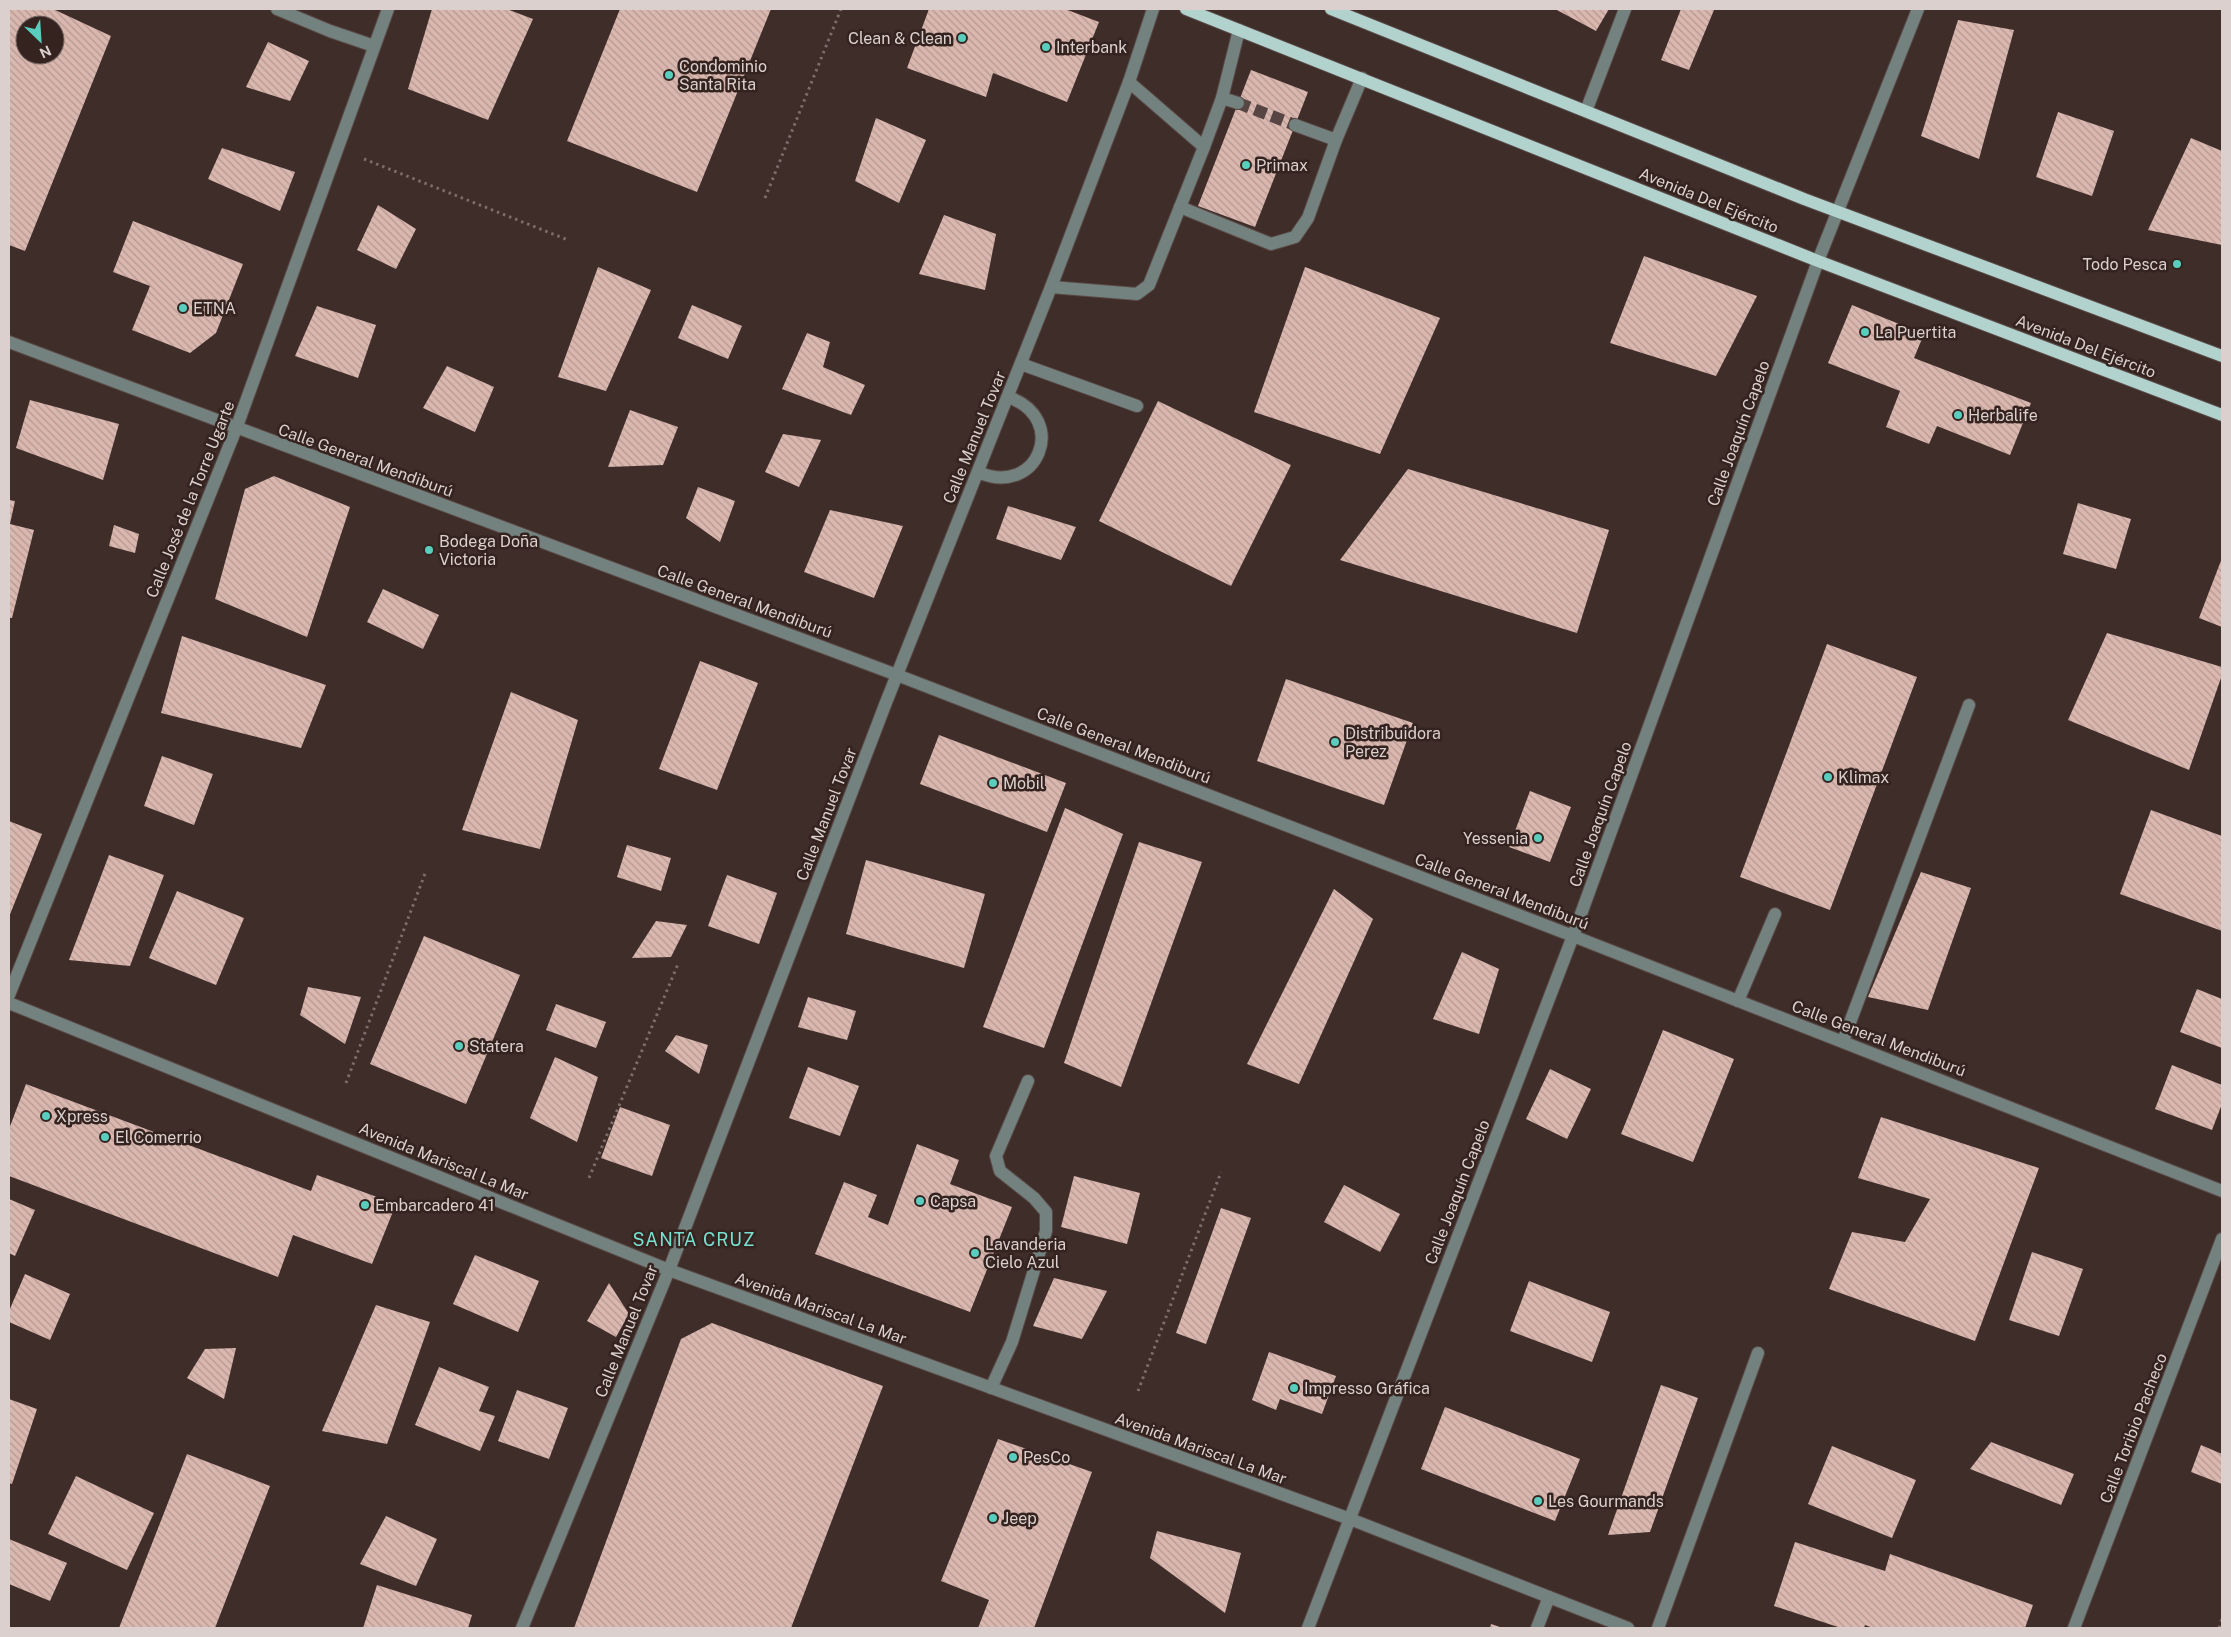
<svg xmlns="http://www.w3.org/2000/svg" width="2231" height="1637" font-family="'Public Sans',sans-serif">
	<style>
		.building { fill: url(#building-back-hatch); fill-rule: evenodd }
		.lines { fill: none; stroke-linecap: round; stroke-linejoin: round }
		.minor-tunnel { stroke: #564542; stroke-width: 12; stroke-dasharray: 12 6; stroke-linecap: butt }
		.minor-casing { stroke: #5a4a47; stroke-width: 14 }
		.major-casing { stroke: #5a4a47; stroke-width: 14 }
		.path { stroke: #7c6d6a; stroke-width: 3; stroke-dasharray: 2.5 4; stroke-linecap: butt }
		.minor { stroke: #73827f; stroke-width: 12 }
		.major { stroke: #b2d2cd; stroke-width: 12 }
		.poi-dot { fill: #59cebe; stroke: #34231f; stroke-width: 2 }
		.labels { text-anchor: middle; stroke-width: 5; stroke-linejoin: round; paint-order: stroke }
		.poi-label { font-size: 16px; fill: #dbd0cd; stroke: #34231f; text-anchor: start }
		.street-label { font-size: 16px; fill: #dbd0cd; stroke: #34231f }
		.neighbourhood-label { font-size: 18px; letter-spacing: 1px; fill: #78e0d1; stroke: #34231f }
	</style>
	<defs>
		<pattern id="building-back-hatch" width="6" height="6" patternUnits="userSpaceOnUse" patternTransform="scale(1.25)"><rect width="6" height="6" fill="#dab7af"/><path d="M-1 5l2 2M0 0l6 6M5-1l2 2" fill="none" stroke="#b49993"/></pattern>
	</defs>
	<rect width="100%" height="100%" fill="#3e2d29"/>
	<!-- building -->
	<g class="building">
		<path d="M 9,9 L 53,9 L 111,36 L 25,251 L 9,245 ZM 25,25 L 55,25 L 55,55 L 25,55 Z"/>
		<polygon points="432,9 507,9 533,19 488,120 408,89"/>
		<polygon points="620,9 771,9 697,192 567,141"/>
		<polygon points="929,9 1065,9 1099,22 1067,102 993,73 986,97 907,68"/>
		<polygon points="1555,9 1609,9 1596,31"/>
		<polygon points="1681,9 1714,10 1689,70 1661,60"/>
		<polygon points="1958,20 2014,30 1979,159 1921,136"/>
		<polygon points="268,42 309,61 290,101 246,87"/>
		<polygon points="1251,70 1308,92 1255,227 1198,206"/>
		<polygon points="2058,112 2114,131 2092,196 2036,177"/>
		<polygon points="876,118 926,140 899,203 855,181"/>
		<polygon points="2191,138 2222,151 2222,245 2148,230"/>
		<polygon points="222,148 295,172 280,211 208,179"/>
		<polygon points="378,205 416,229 396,269 357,250"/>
		<polygon points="944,215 996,234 985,290 919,274"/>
		<polygon points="133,221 243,264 216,333 190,353 132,330 150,286 113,272"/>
		<polygon points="1644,256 1757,296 1716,376 1610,343"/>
		<polygon points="598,267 651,290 606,391 558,377"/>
		<polygon points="1305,267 1440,318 1380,454 1254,412"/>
		<polygon points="692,305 742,326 728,359 678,338"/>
		<polygon points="1852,305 1924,334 1914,358 2031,403 2010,455 1937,426 1929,444 1886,427 1900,391 1828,363"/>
		<polygon points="317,306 376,325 358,378 295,356"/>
		<polygon points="807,333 830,342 823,367 865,385 851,415 782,389"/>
		<polygon points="447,366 494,387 475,432 423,408"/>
		<polygon points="30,400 119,424 103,480 16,448"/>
		<polygon points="1158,401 1291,465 1231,586 1099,521"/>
		<polygon points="630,410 678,427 663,465 608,467"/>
		<polygon points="783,434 821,440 799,487 765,472"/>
		<polygon points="1408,469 1609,530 1577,633 1340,560"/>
		<polygon points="274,476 350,507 307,637 215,599 245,489"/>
		<polygon points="698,487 735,501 720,542 686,518"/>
		<polygon points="9,500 15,501 10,524 34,530 12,618 9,618"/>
		<polygon points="2078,503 2131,519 2116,569 2063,554"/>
		<polygon points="1008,506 1076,527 1061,560 996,539"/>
		<polygon points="830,510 903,526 874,598 804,572"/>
		<polygon points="114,525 139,534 135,553 109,546"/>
		<polygon points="2222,558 2222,627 2199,618"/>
		<polygon points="383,589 439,615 423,649 367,622"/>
		<polygon points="2107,633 2222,667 2222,675 2189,770 2068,720"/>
		<polygon points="182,636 326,685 301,748 161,713"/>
		<polygon points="1827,644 1917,677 1830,910 1740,877"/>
		<polygon points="700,661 758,683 717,790 659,769"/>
		<polygon points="1286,679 1413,723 1384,805 1257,761"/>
		<polygon points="511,692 578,720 540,849 462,830"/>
		<polygon points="939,735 1066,783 1047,832 920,784"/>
		<polygon points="162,756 213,774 194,825 144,806"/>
		<polygon points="1530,791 1571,807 1550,862 1509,847"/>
		<polygon points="1065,808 1123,834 1044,1048 983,1027"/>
		<polygon points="2151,810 2222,836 2222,931 2120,894"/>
		<polygon points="9,821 42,834 9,917"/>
		<polygon points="1139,842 1202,862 1121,1087 1064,1063"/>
		<polygon points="627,845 671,858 661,891 617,877"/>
		<polygon points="109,855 164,875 130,966 69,960"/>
		<polygon points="866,860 985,894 964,968 846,934"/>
		<polygon points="1921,872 1971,888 1928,1010 1868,997"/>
		<polygon points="727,875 777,893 759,944 708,926"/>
		<polygon points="1334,889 1373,919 1299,1084 1247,1064"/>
		<polygon points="177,891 244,918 216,985 149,958"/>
		<polygon points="656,921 687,925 671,957 632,958"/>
		<polygon points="424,936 520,975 466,1104 370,1064"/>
		<polygon points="1462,952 1499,969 1479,1034 1433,1019"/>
		<polygon points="308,987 361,997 345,1044 300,1015"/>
		<polygon points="2197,989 2222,999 2222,1048 2180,1032"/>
		<polygon points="808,997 856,1011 847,1040 798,1027"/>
		<polygon points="556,1004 606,1022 596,1048 546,1030"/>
		<polygon points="1663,1030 1734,1059 1693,1162 1621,1134"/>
		<polygon points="676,1035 708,1045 699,1074 665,1051"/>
		<polygon points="555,1057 598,1077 577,1142 530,1118"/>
		<polygon points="2172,1065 2222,1085 2222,1104 2212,1130 2155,1109"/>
		<polygon points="808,1067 859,1086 840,1136 789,1118"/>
		<polygon points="1550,1069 1591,1089 1567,1139 1526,1119"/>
		<polygon points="26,1084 311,1191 317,1175 396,1204 372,1264 293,1235 278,1277 9,1176 9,1129"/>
		<polygon points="620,1107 670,1125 652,1176 601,1158"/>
		<polygon points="1881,1117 2039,1168 1975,1341 1829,1289 1852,1232 1905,1242 1930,1199 1858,1178"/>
		<polygon points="917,1144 959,1160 950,1184 1012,1207 970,1312 815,1254 844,1182 877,1195 868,1217 888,1225"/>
		<polygon points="1074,1176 1140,1193 1127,1244 1061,1227"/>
		<polygon points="1344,1185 1400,1214 1380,1252 1324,1222"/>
		<polygon points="9,1199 35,1210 15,1256 9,1253"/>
		<polygon points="1221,1208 1251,1218 1206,1344 1176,1333"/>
		<polygon points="2032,1252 2083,1269 2059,1336 2009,1320"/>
		<polygon points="475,1255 539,1281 518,1332 453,1304"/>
		<polygon points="25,1274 70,1294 50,1340 9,1322 9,1311"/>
		<polygon points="1054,1278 1107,1291 1082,1339 1033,1326"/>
		<polygon points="1529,1281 1610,1312 1592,1362 1510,1331"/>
		<polygon points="609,1283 629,1314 616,1337 587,1321"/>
		<polygon points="376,1305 430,1322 387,1444 322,1431"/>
		<polygon points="712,1323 883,1386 791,1628 574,1628 681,1339"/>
		<polygon points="236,1348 224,1399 187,1378 205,1349"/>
		<polygon points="1269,1352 1336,1376 1322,1414 1280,1399 1276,1410 1252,1400"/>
		<polygon points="439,1367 489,1387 479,1411 495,1416 480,1451 415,1425"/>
		<polygon points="1661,1385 1698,1398 1650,1532 1608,1535"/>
		<polygon points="517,1390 568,1408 549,1459 498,1441"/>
		<polygon points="9,1399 37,1409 12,1484 9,1483"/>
		<polygon points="1445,1407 1580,1459 1555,1521 1421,1469"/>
		<polygon points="998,1439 1092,1472 1034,1628 978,1628 989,1600 941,1581"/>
		<polygon points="1991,1442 2074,1474 2061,1505 1970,1469"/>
		<polygon points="2201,1445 2222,1454 2222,1484 2191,1472"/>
		<polygon points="1832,1446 1916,1480 1892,1538 1808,1504"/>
		<polygon points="187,1454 270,1486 215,1628 119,1628"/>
		<polygon points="76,1476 154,1513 127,1570 48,1534"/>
		<polygon points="386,1516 437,1539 416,1586 360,1564"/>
		<polygon points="1157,1531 1241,1553 1225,1613 1150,1558"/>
		<polygon points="9,1539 67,1563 50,1601 9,1584"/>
		<polygon points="1795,1542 1885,1571 1890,1554 2033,1605 2025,1628 1873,1628 1865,1625 1864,1628 1841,1628 1774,1606"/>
		<polygon points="377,1585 472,1615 468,1628 363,1628"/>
		<polygon points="1491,1624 1503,1628 1490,1628"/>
	</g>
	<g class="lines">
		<!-- minor-tunnel -->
		<polyline class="minor-tunnel" points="1238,103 1295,125"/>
		<!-- minor casing -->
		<g class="minor-casing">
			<g id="minor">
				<polyline points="277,9 330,31 374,46"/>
				<polyline points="1238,103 1222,98 1239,30"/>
				<polyline points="1586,111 1625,9"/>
				<polyline points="1295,125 1336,140 1362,78"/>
				<polyline points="1204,147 1222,98"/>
				<polyline points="1180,207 1271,244 1295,237 1308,218 1336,140"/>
				<polyline points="1051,287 1137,294 1149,285 1204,147 1129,82"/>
				<polyline points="9,342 897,675 1573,936 2222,1191"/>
				<polyline points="1021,364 1137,406"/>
				<path d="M 978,472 C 1038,499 1070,418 1008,397"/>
				<polyline points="9,995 236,429 388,9"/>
				<polyline points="1738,1001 1775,914"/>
				<polyline points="9,1003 669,1270 1350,1519 1628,1628"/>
				<polyline points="1843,1041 1969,705"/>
				<polyline points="991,1388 1012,1342 1046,1231 1046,1212 1034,1198 1000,1171 996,1156 1028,1081"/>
				<polyline points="522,1628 669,1270 885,705 1051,287 1129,82 1153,9"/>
				<polyline points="1308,1628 1573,936 1818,261 1918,9"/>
				<polyline points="1537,1628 1549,1597"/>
				<polyline points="1658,1628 1758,1353"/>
				<polyline points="2074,1628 2222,1239"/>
			</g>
		</g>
		<!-- major casing -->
		<g class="major-casing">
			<g id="major">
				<polyline points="1186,9 1818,261 2222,415"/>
				<polyline points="1331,9 1804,199 2222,356"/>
			</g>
		</g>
		<!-- path -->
		<g class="path">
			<polyline points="364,159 568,240"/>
			<polyline points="765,198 841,9"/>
			<polyline points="346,1083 426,871"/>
			<polyline points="589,1178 678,964"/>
			<polyline points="1138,1391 1221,1172"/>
			<polyline points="2219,1628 2222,1619"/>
		</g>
		<!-- minor -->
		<use href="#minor" class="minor"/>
		<!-- major -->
		<use href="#major" class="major"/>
	</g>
	<!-- markers -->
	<g class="poi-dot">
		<circle cx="962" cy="38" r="5"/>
		<circle cx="1046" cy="47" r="5"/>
		<circle cx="669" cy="75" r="5"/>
		<circle cx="1246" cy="165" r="5"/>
		<circle cx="2177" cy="264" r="5"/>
		<circle cx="183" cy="308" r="5"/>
		<circle cx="1865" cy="332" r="5"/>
		<circle cx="1958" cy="415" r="5"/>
		<circle cx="429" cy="550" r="5"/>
		<circle cx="1335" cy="742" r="5"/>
		<circle cx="1828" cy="777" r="5"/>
		<circle cx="993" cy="783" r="5"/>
		<circle cx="1538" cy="838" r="5"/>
		<circle cx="459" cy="1046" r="5"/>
		<circle cx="46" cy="1116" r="5"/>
		<circle cx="105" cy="1137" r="5"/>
		<circle cx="920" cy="1201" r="5"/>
		<circle cx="365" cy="1205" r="5"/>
		<circle cx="975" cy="1253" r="5"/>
		<circle cx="1294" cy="1388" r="5"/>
		<circle cx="1013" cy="1457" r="5"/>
		<circle cx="1538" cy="1501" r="5"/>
		<circle cx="993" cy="1518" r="5"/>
	</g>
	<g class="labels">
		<!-- poi labels -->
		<g class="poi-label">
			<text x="952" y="44" text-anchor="end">Clean &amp; Clean</text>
			<text x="1056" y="53">Interbank</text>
			<text x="679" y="72">Condominio<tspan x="679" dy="18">Santa Rita</tspan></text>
			<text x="1256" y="171">Primax</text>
			<text x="2167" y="270" text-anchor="end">Todo Pesca</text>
			<text x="193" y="314">ETNA</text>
			<text x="1875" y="338">La Puertita</text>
			<text x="1968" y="421">Herbalife</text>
			<text x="439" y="547">Bodega Doña<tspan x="439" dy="18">Victoria</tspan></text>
			<text x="1345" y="739">Distribuidora<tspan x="1345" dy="18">Perez</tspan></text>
			<text x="1838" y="783">Klimax</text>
			<text x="1003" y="789">Mobil</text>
			<text x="1528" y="844" text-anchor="end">Yessenia</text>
			<text x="469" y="1052">Statera</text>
			<text x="56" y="1122">Xpress</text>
			<text x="115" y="1143">El Comerrio</text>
			<text x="930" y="1207">Capsa</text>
			<text x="375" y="1211">Embarcadero 41</text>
			<text x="985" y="1250">Lavanderia<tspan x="985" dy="18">Cielo Azul</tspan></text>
			<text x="1304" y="1394">Impresso Gráfica</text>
			<text x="1023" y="1463">PesCo</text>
			<text x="1548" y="1507">Les Gourmands</text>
			<text x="1003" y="1524">Jeep</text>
		</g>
		<!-- street labels -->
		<g class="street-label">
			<text transform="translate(1709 200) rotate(22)" y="6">Avenida Del Ejército</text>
			<text transform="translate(2086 346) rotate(21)" y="6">Avenida Del Ejército</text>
			<text transform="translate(1738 433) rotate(-70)" y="6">Calle Joaquín Capelo</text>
			<text transform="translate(974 437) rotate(-68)" y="6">Calle Manuel Tovar</text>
			<text transform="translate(366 460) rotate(20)" y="6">Calle General Mendiburú</text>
			<text transform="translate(190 499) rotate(-68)" y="6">Calle José de la Torre Ugarte</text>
			<text transform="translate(745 601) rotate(20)" y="6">Calle General Mendiburú</text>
			<text transform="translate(1124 745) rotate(21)" y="6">Calle General Mendiburú</text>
			<text transform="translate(826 814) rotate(-69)" y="6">Calle Manuel Tovar</text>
			<text transform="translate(1600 814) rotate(-70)" y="6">Calle Joaquín Capelo</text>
			<text transform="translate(1502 891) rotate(21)" y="6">Calle General Mendiburú</text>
			<text transform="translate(1879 1038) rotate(21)" y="6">Calle General Mendiburú</text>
			<text transform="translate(444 1161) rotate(22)" y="6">Avenida Mariscal La Mar</text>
			<text transform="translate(1457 1192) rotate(-69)" y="6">Calle Joaquín Capelo</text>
			<text transform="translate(821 1308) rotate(20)" y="6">Avenida Mariscal La Mar</text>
			<text transform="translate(626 1331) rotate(-68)" y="6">Calle Manuel Tovar</text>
			<text transform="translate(2133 1428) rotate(-69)" y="6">Calle Toribio Pacheco</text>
			<text transform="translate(1201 1448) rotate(20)" y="6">Avenida Mariscal La Mar</text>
		</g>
		<!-- neighbourhood labels -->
		<g class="neighbourhood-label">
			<text x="694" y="1246">SANTA CRUZ</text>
		</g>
	</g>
	<!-- border -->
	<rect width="2231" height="1637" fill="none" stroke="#dbd0cd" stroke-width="20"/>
	<!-- north arrow -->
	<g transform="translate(40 40) rotate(155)"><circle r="24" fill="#34231f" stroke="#776865"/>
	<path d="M0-4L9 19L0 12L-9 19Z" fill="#59cebe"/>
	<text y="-8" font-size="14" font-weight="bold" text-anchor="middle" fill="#dbd0cd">N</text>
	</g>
</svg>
